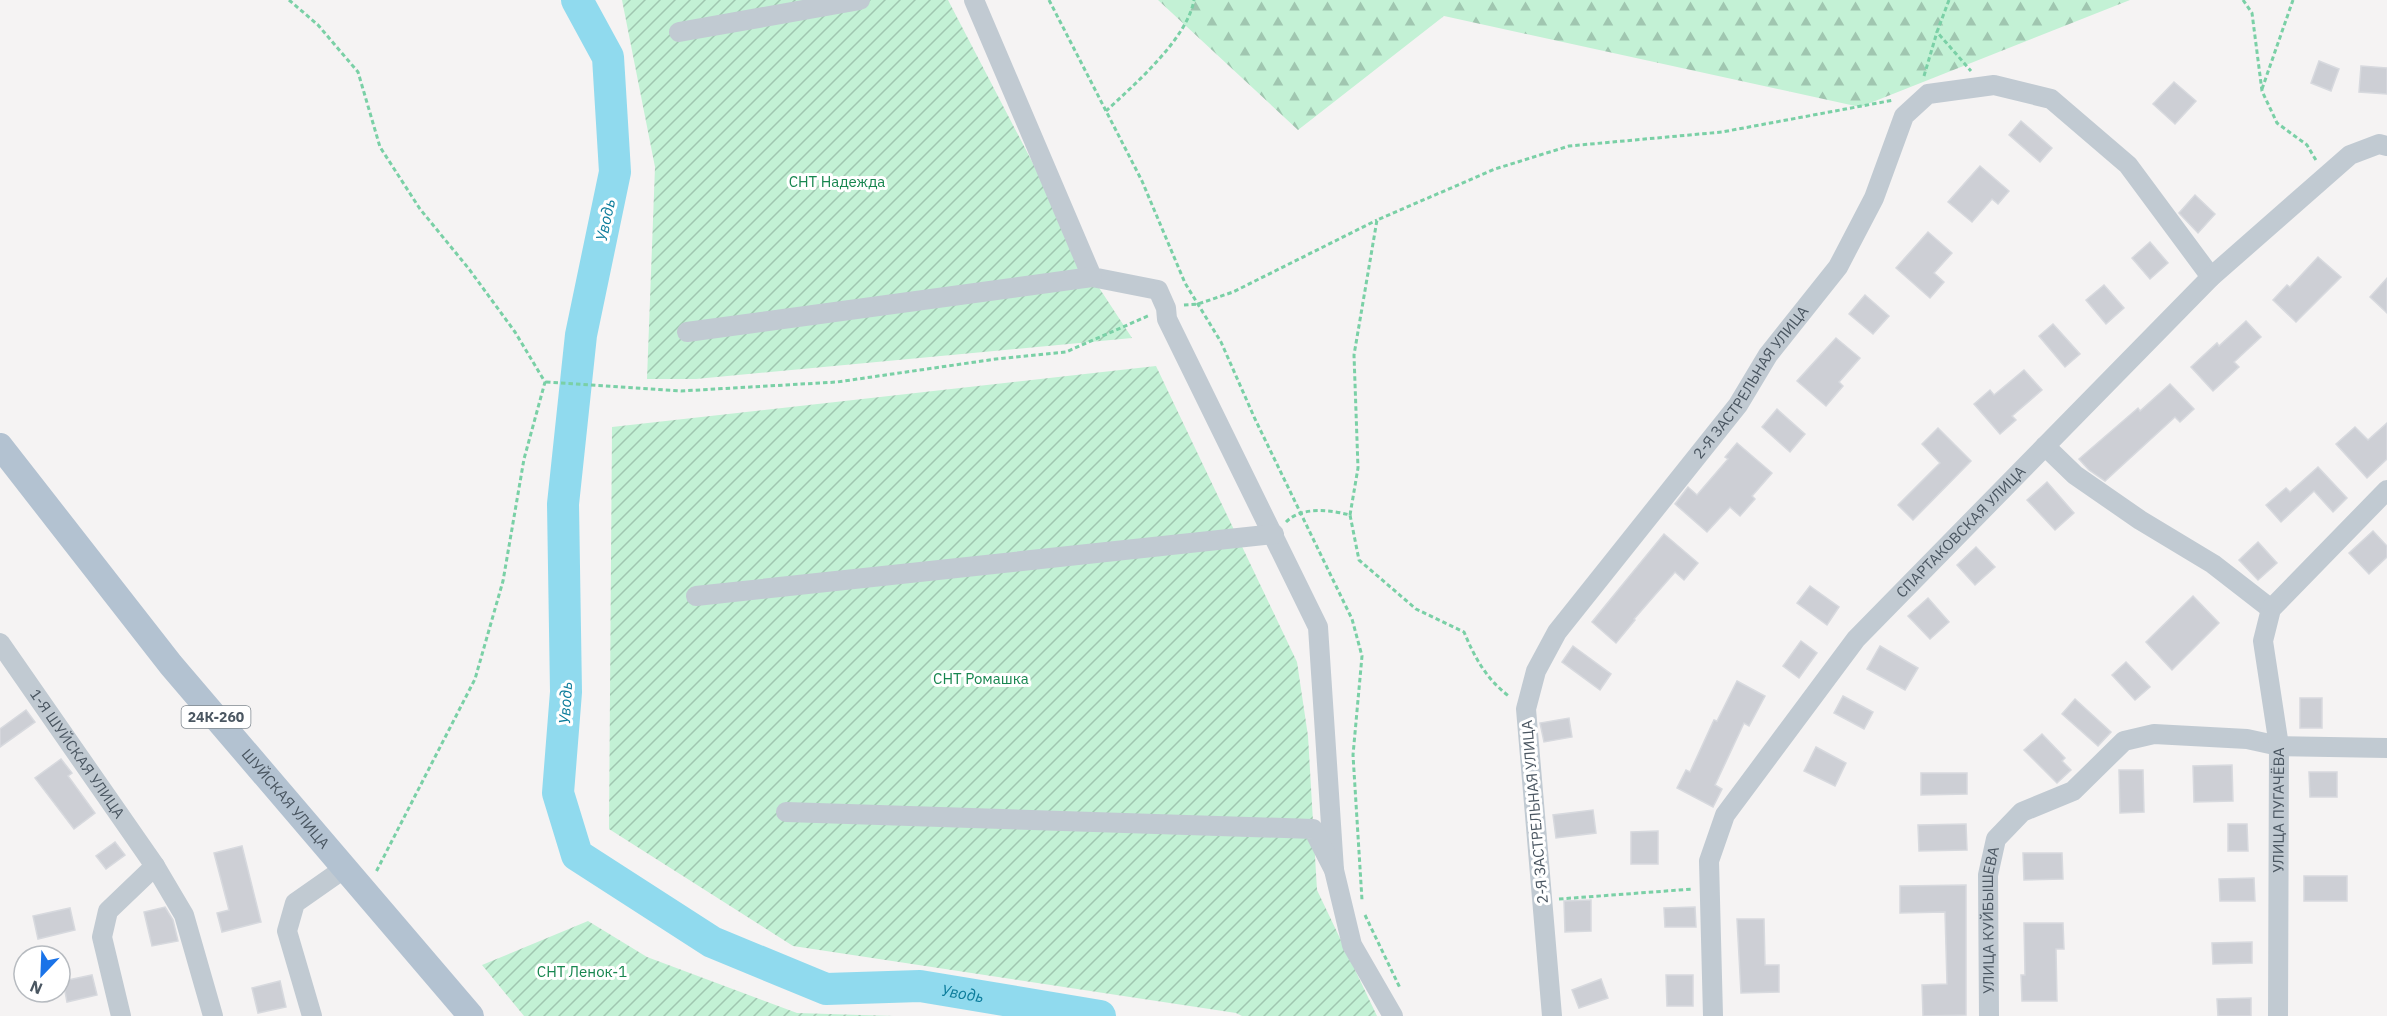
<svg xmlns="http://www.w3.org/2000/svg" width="2387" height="1016" font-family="'IBM Plex Sans',sans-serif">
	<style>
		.forest { fill: url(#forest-firs) }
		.garden { fill: url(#garden-furrows) }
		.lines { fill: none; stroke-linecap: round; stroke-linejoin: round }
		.river { stroke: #90daee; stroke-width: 32 }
		.building { fill: #cdcfd5; stroke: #d7d9de; stroke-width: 1.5 }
		.path { stroke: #7ad0a6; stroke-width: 3; stroke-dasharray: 4.5 3; stroke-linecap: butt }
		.minor { stroke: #c1cad2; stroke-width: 20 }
		.major { stroke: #b3c2d1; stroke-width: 26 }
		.labels { text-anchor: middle; stroke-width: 6; stroke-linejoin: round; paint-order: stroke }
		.shield { fill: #fff; stroke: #808990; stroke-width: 1.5 }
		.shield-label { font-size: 14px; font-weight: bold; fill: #4a5661 }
		.park-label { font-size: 15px; fill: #17864f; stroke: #fff }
		.street-label { font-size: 15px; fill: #4a5661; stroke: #fff }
		.water-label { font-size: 16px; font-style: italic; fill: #0c7c9b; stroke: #fff }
	</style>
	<defs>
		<pattern id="forest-firs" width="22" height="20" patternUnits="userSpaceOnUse" patternTransform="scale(1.5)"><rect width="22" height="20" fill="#c3f1d5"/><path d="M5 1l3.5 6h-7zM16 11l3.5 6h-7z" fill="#a0c6b0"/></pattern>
		<pattern id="garden-furrows" width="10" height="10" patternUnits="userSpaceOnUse" patternTransform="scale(1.5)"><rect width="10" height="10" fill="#c3f1d5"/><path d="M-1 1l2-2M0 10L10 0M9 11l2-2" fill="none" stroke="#a0c6b0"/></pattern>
	</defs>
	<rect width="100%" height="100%" fill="#f5f3f3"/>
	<!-- forest -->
	<polygon class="forest" points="1158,0 2130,0 1860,107 1444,16 1298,130"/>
	<!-- garden -->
	<g class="garden">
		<polygon points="622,0 948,0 1092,277 1132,338 696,379 647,379 655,167"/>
		<polygon points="1156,366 1297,662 1308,736 1317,890 1377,1016 1242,1016 1236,1013 793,946 609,829 612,427"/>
		<polygon points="588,921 647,957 797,1013 894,1016 524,1016 482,965"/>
	</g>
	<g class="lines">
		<!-- river -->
		<path class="river" id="s1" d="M 577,0 L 608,57 L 615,172 L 581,335 L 563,504 L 566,692 L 558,793 L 577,855 L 712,942 L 826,989 L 920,986 L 1100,1016"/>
	</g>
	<!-- building -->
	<g class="building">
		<polygon points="2319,61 2339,69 2331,91 2311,83"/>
		<polygon points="2361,66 2387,68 2387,94 2359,92"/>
		<polygon points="2174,82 2196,101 2175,124 2153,104"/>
		<polygon points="2021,121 2052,148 2040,162 2009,135"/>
		<polygon points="1980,166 2009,191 1998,204 1992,199 1972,222 1948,202"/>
		<polygon points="2195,195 2215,214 2198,233 2179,213"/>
		<polygon points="1928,232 1952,253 1934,273 1944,282 1930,298 1896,268"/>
		<polygon points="2150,242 2168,263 2150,279 2132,258"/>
		<polygon points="2318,257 2341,277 2296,322 2273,300 2287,285 2290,287"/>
		<polygon points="2387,278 2387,313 2370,297"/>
		<polygon points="2104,285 2124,308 2106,324 2086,300"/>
		<polygon points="1865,295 1889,316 1873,334 1849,314"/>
		<polygon points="2246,321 2261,337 2234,362 2239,367 2213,391 2191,367 2217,343 2219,346"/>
		<polygon points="2053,324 2080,354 2065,367 2039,336"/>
		<polygon points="1836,338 1860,358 1839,382 1843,386 1826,406 1797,381"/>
		<polygon points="2024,370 2042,390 2012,416 2016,420 2000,434 1974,404 1990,390 1994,395"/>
		<polygon points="2170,384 2194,409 2180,422 2175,417 2105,481 2089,470 2079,459 2138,408 2140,411"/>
		<polygon points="1777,409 1805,434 1790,452 1762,427"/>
		<polygon points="2387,423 2387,459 2367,478 2336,444 2355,427 2368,440"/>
		<polygon points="1938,428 1971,461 1913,520 1898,505 1940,463 1922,444"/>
		<polygon points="1737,443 1772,473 1752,496 1755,499 1740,516 1730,507 1707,532 1675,504 1688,487 1697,495 1728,459 1725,457"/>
		<polygon points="2318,467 2347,498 2333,512 2314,491 2281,522 2266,505 2286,488 2290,492"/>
		<polygon points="2047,482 2074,513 2055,530 2027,500"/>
		<polygon points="2373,531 2387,546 2387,557 2369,574 2349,553"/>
		<polygon points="1664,534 1698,563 1684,580 1675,572 1634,619 1635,620 1616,643 1592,622"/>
		<polygon points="2258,542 2277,563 2258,580 2239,560"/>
		<polygon points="1976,547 1995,567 1975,585 1957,565"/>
		<polygon points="1810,586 1839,607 1827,625 1797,603"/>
		<polygon points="2193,596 2219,623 2172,670 2146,642"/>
		<polygon points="1928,598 1949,622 1930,639 1908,616"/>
		<polygon points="1801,641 1817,653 1799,678 1783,666"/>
		<polygon points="1573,646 1611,674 1600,690 1562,662"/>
		<polygon points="1880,646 1918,668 1905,690 1867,669"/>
		<polygon points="2126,662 2150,687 2135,700 2112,675"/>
		<polygon points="1737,681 1765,696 1749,726 1744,723 1715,785 1722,789 1713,807 1677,788 1686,770 1690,772 1714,720 1717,721"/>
		<polygon points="1843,696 1873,712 1864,729 1834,713"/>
		<rect x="2300" y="698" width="22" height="30"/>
		<polygon points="2075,699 2111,732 2098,746 2062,714"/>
		<polygon points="26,710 35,722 0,747 0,729"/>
		<polygon points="1569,718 1572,737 1544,742 1540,723"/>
		<polygon points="2042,734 2065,758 2062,761 2071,770 2057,783 2024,750"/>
		<polygon points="1816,747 1846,763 1835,786 1804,771"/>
		<polygon points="61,759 72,773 68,776 95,813 74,829 35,778"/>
		<polygon points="2232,765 2233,801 2194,802 2193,766"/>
		<polygon points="2119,770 2143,770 2144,812 2120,813"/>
		<polygon points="2309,772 2337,772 2337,797 2310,797"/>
		<polygon points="1921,773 1967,773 1967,794 1921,795"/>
		<polygon points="1593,810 1596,833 1556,838 1553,815"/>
		<polygon points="1966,824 1967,850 1919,851 1918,825"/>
		<polygon points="2228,824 2247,824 2248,851 2228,851"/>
		<polygon points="1658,831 1658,864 1631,864 1631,832"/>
		<polygon points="115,842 125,855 106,869 96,856"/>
		<polygon points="242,846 261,922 222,932 217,913 229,910 214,853"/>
		<polygon points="2023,853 2062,853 2063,879 2024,880"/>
		<rect x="2304" y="876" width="43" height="25"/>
		<polygon points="2254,878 2255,901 2220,901 2219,879"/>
		<polygon points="1966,885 1966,1015 1923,1016 1922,985 1947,984 1945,912 1900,913 1900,886"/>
		<polygon points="1591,900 1591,931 1565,932 1564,901"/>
		<polygon points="165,907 173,920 178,941 152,946 144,912"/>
		<polygon points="1695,907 1696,927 1665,927 1664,908"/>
		<polygon points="70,908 75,930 38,939 33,916"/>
		<polygon points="1737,919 1764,919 1765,965 1779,965 1779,992 1741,993"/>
		<polygon points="2024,923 2063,923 2064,949 2056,949 2057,1001 2022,1001 2021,975 2025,975"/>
		<polygon points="2252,942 2252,963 2213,964 2212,943"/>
		<polygon points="92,975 97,995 67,1002 63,981"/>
		<polygon points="1666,975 1693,975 1693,1006 1667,1006"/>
		<polygon points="1601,979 1608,998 1579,1008 1572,990"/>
		<polygon points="280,981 286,1007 258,1013 252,988"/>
		<polygon points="2251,998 2251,1016 2218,1016 2217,999"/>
	</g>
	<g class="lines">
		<!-- path -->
		<g class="path">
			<polyline points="289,0 318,25 358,72 380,147 420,209 469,269 515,332 545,382 524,459 503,581 475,679 376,872"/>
			<polyline points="1049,0 1142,181 1185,283 1221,342 1255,419 1352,619 1362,656 1353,755 1362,900"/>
			<polyline points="1949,0 1937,32 1971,71"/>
			<polyline points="2243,0 2252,13 2262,91 2277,123 2307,145 2317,162"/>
			<polyline points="1924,76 1937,32"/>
			<polyline points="2262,89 2293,0"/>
			<path d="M 1106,111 C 1135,84 1187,39 1194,0"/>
			<polyline points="1184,305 1198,304 1233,292 1377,220"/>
			<polyline points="546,382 681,391 837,382 996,359 1066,352 1150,315"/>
			<polyline points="1350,515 1358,468 1354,355 1377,220 1495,169 1569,146 1722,132 1894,100"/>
			<path d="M 1286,522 C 1302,506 1330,510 1350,515 L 1359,560 L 1416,609 L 1464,632 C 1475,658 1486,679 1510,697"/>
			<polyline points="1559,899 1693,889"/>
			<polyline points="1365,915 1400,988"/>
		</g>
		<!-- minor -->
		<g class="minor">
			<polyline points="974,0 1092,277 1158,290 1166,308 1167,319 1318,627 1334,870"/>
			<polyline points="679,32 860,0"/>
			<polyline points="687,332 1092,277"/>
			<polyline points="2045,446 2075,475 2140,520 2213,564 2271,609"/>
			<polyline points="696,596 1274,534"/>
			<path id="s2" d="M 0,643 L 155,866 L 184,915 L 213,1016"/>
			<polyline points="786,812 1313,829 1334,870 1352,945 1393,1016"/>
			<polyline points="121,1016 102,937 108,911 155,866"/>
			<polyline points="312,1016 287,931 295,903 345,868"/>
			<path id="s3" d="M 1552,1016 L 1526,709 L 1536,671 L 1557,632 L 1738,405 L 1768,355 L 1838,267 L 1874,198 L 1904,116 L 1928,94 L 1994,85 L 2051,99 L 2128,165 L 2211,277"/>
			<path id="s4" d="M 1713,1016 L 1709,861 L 1725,815 L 1856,639 L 2211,277 L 2350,155 L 2379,144 L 2387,146"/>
			<path id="s5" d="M 1989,1016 L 1988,875 L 1996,839 L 2022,812 L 2073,791 L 2124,741 L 2154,734 L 2247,739 L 2279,746 L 2387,748"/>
			<path id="s6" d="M 2278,1016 L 2279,746 L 2263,641 L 2271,609 L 2387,490"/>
		</g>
		<!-- major -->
		<path class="major" id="s7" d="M 0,446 L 171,665 L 471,1016"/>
	</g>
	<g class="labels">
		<!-- shield labels -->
		<rect class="shield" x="181.5" y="706" width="69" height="22" rx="4.5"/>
		<g class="shield-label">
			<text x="216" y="722">24К-260</text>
		</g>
		<!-- park labels -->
		<g class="park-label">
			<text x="837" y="187">СНТ Надежда</text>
			<text x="981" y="684">СНТ Ромашка</text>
			<text x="582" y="977">СНТ Ленок-1</text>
		</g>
		<!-- street labels -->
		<g class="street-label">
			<text dy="5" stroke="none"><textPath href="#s3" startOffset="708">2-Я ЗАСТРЕЛЬНАЯ УЛИЦА</textPath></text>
			<text dy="5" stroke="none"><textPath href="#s4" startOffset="573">СПАРТАКОВСКАЯ УЛИЦА</textPath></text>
			<text dy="5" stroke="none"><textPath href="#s2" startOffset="135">1-Я ШУЙСКАЯ УЛИЦА</textPath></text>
			<text dy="5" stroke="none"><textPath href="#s7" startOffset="454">ШУЙСКАЯ УЛИЦА</textPath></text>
			<text dy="5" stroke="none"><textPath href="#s6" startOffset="206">УЛИЦА ПУГАЧЁВА</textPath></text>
			<text transform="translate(1535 812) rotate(-95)" y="5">2-Я ЗАСТРЕЛЬНАЯ УЛИЦА</text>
			<text dy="5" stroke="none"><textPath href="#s5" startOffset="96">УЛИЦА КУЙБЫШЕВА</textPath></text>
		</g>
		<!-- water labels -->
		<g class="water-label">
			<text transform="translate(605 220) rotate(-78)" y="6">Уводь</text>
			<text transform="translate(565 703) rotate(-87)" y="6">Уводь</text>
			<text dy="6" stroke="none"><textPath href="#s1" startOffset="1292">Уводь</textPath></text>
		</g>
	</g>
	<!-- north arrow -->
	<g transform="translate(42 974) rotate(203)"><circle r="28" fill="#ffffff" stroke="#b7bbc0" stroke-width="1.5"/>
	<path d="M0-4.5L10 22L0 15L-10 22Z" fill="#1a73e8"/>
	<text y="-9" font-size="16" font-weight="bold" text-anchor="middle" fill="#4a5661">N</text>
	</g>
</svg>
